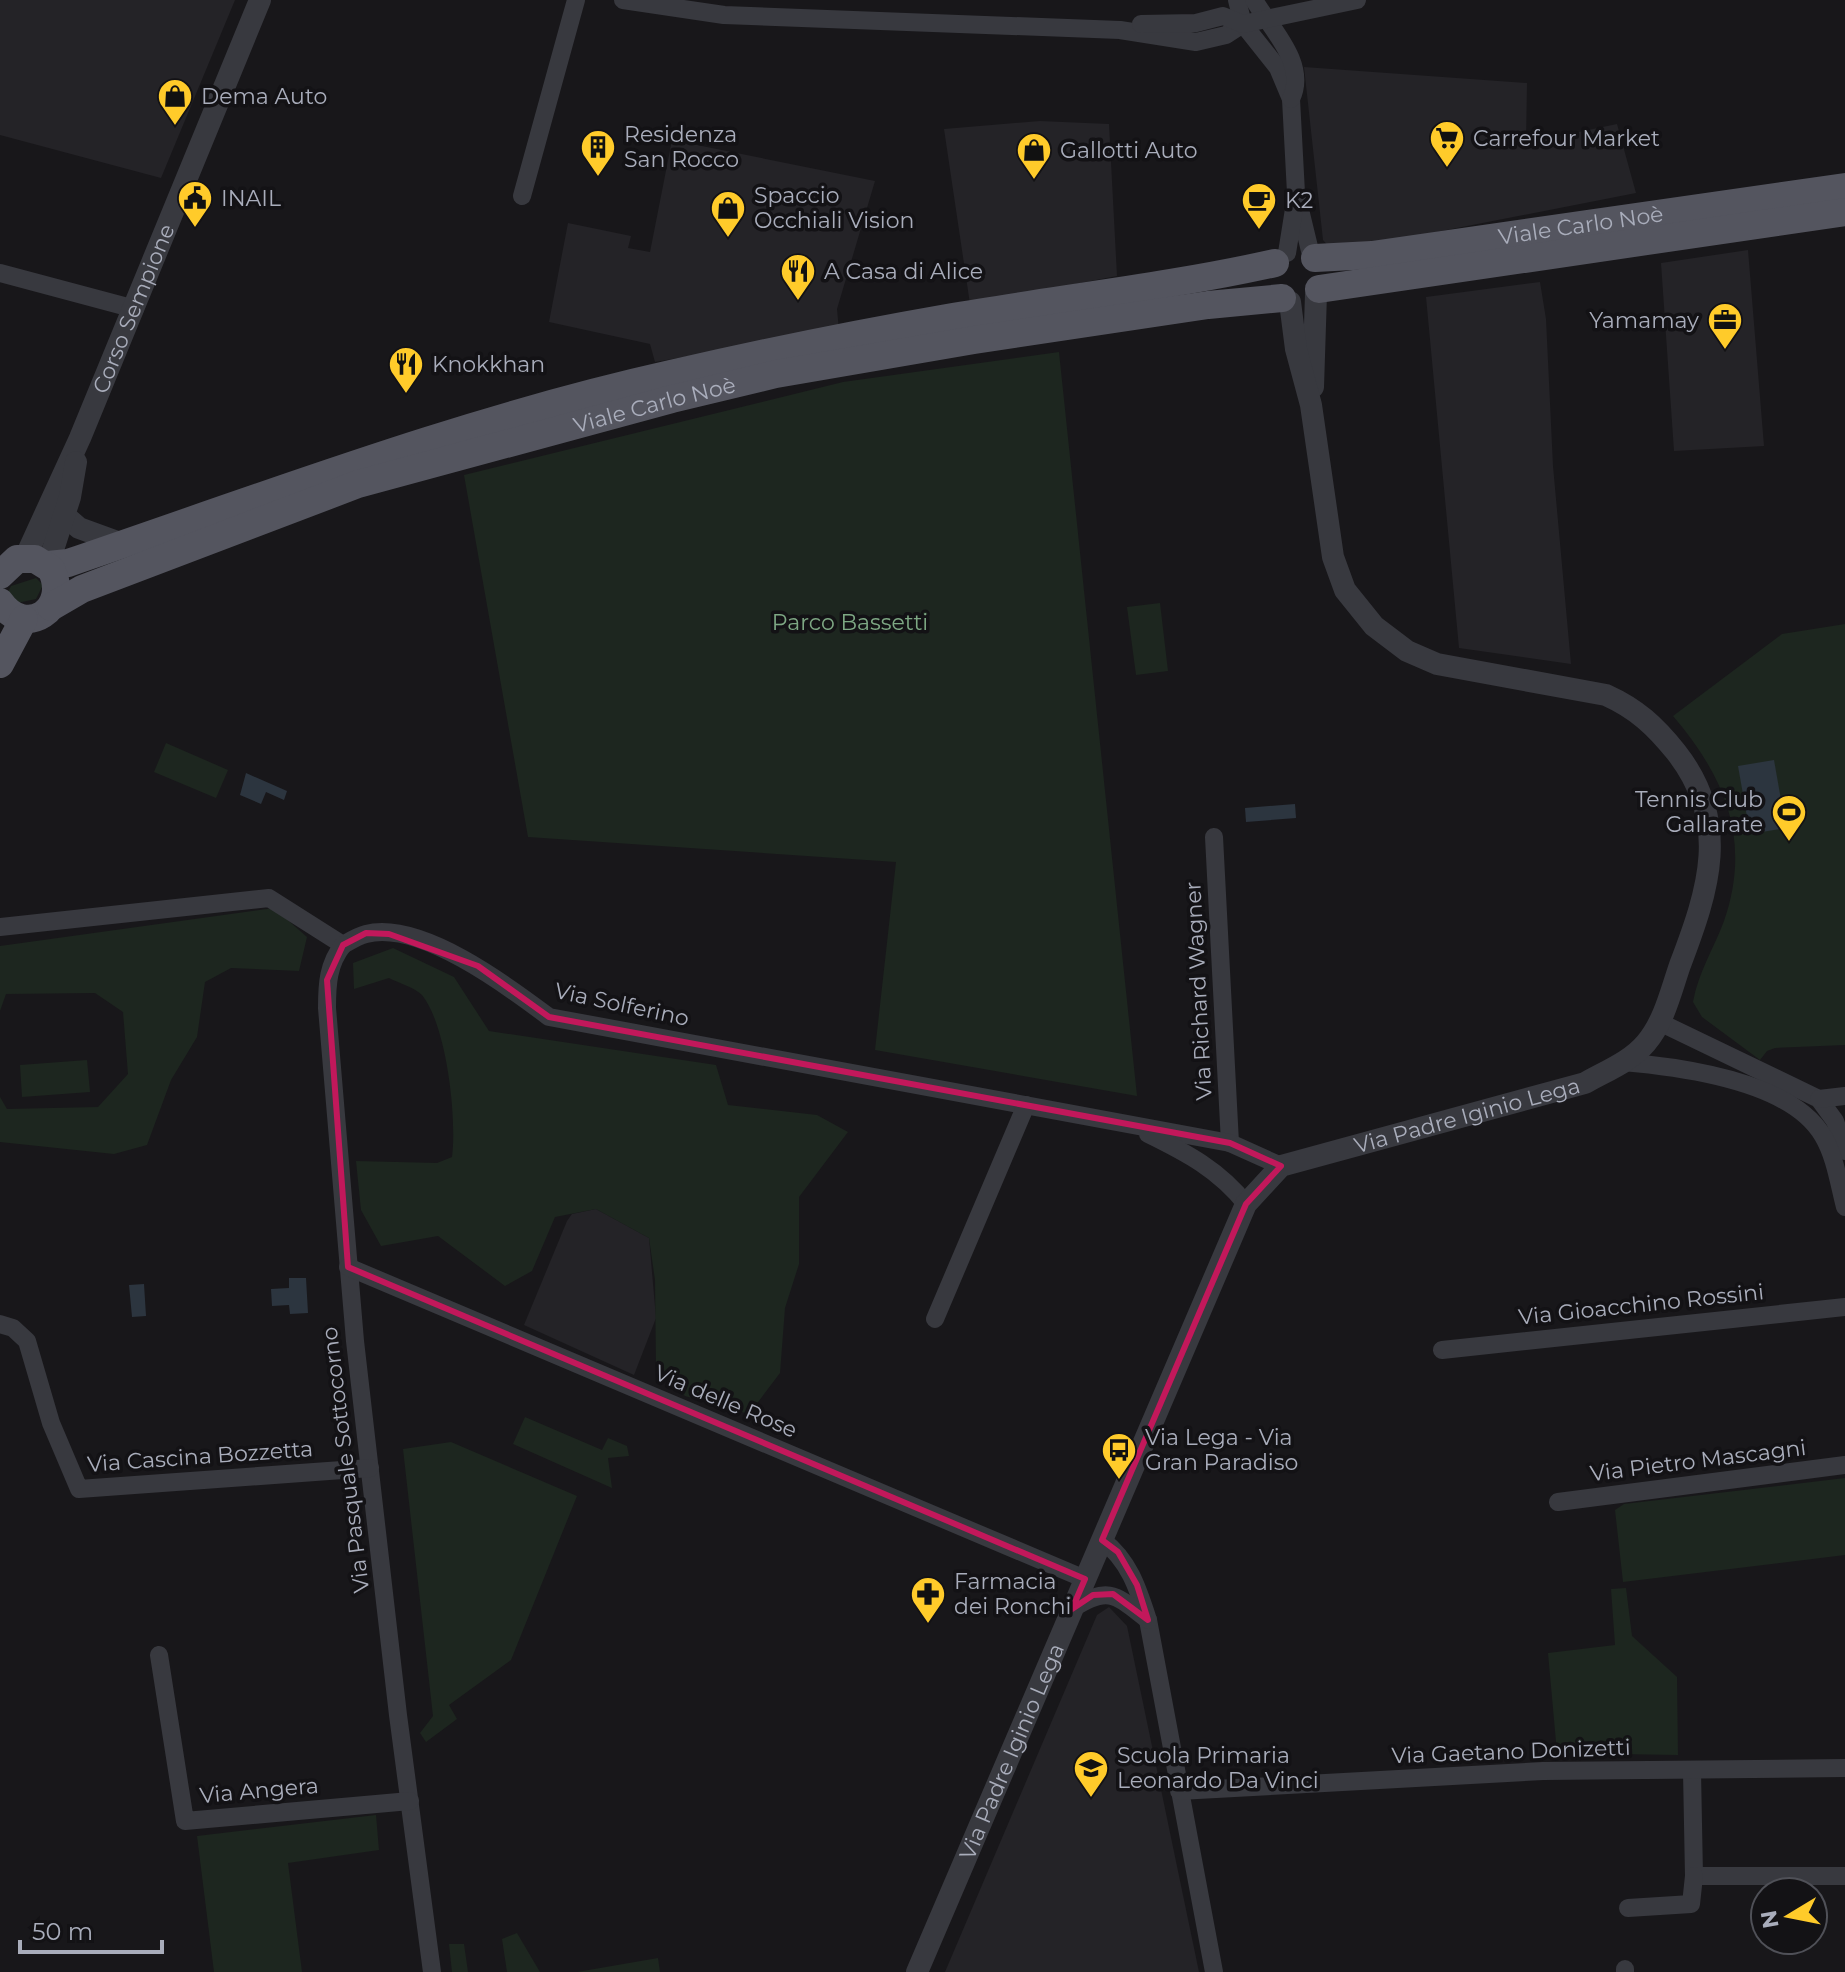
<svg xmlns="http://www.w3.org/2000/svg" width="1845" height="1972" font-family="Montserrat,sans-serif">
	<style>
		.built { fill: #242327 }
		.green { fill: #1d261f }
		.water { fill: #2c353f }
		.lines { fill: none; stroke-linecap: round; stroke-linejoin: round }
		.minor { stroke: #38393f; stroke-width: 18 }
		.tertiary { stroke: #38393f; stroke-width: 22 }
		.primary { stroke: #54555f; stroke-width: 28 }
		.marked { fill: none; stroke: #c2185b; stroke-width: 6; stroke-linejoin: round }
		.labels { text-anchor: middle; stroke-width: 7; stroke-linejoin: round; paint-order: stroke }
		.poi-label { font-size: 22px; fill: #a9adbb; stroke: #131215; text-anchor: start }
		.street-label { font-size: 22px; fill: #a9adbb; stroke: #131215 }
		.park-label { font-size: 22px; fill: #7ea884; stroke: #131215 }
	</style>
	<rect width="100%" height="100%" fill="#18171a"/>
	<!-- built -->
	<g class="built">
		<polygon points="0,0 235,0 161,178 0,135"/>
		<polygon points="1304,67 1527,83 1526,143 1617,124 1636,193 1334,252 1323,240"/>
		<polygon points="1040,121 1109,124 1117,276 970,304 944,129"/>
		<polygon points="672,140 875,181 837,309 839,330 655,362 650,344 549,322 568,223 631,236 628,248 650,252"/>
		<polygon points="1748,250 1764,446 1674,451 1661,263"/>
		<polygon points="1540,282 1546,319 1553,466 1571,664 1459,648 1426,297"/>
		<polygon points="596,1209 649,1238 656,1318 634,1375 524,1325 567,1221 572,1214"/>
		<polygon points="1109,1607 1127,1626 1199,1972 945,1972 1097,1615"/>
	</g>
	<!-- green -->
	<g class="green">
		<polygon points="1059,352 1137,1096 875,1050 896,862 528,837 464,475 843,382"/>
		<polygon points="36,578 43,585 36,599 17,603 8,592 11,586"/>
		<polygon points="1160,603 1168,671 1136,675 1127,607"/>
		<path d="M 1845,624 L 1845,1045 L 1775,1048 L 1767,1051 L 1760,1060 L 1702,1017 L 1693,1002 C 1698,973 1714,948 1724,921 C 1752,840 1725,777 1673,716 L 1782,634 Z"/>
		<polygon points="166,743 228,770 216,798 154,772"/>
		<polygon points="274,908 307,937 299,971 231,968 205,982 197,1037 171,1080 147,1145 114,1154 0,1142 0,1097 7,1109 98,1107 128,1074 123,1012 95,993 6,994 0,1011 0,946"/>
		<path d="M 393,948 L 454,977 L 489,1031 L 716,1065 L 728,1105 L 817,1115 L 848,1132 L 799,1197 L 799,1264 L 785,1308 L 780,1373 L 749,1414 L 685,1396 L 656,1367 L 655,1280 L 649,1238 L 596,1209 L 555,1217 L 532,1271 L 505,1286 L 438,1236 L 381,1246 L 361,1210 L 356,1161 L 437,1163 L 452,1157 C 457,1119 447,1026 422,995 C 415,988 399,983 389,978 L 354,989 L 353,963 Z"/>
		<polygon points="87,1060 90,1092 22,1097 20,1065"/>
		<polygon points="525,1417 602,1450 608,1438 627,1446 629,1456 608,1458 612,1488 513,1444"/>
		<polygon points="451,1442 577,1496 511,1660 449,1705 457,1719 426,1742 420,1733 433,1716 403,1449"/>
		<polygon points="1845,1478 1845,1555 1623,1582 1615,1510 1624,1504"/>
		<polygon points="1626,1588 1632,1636 1677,1677 1678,1755 1557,1753 1548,1653 1615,1645 1611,1589"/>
		<polygon points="376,1815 379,1850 288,1863 302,1972 214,1972 197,1836"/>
		<polygon points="517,1933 540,1972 507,1972 502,1939"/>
		<polygon points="449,1944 464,1944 468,1972 452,1972"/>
		<polygon points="658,1958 660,1972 577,1972"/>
	</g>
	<!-- water -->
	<g class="water">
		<polygon points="1774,760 1786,828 1750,834 1738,766"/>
		<polygon points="246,773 287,791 284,800 266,792 261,804 240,795"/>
		<polygon points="1295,804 1296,818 1246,822 1245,808"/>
		<polygon points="289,1278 306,1278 308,1313 290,1314 289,1305 272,1306 271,1289 289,1288"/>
		<polygon points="144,1284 146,1316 132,1317 129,1285"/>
	</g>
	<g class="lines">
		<!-- minor -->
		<g class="minor">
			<polyline points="623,0 724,15 1120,30 1196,42 1226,35 1243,24"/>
			<polyline points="1237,0 1243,24 1278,68 1291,99 1296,193 1311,255"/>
			<path d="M 1254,0 C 1271,29 1308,64 1291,99"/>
			<polyline points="1141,24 1196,23 1223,16 1243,24 1357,0"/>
			<polyline points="522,196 576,0"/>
			<polyline points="1287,253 1295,203"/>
			<polyline points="0,273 135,309"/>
			<polyline points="1214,837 1230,1143"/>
			<path d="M 0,927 L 269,898 L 343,945 C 350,941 358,936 366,934 C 420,920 508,986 549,1017 L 1230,1143 L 1281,1166"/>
			<path d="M 343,945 C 328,964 327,984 327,1008 L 355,1341 L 398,1715 L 432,1972"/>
			<polyline points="1659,1022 1819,1099 1835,1121 1845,1151"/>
			<path d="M 1623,1062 C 1681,1067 1791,1081 1823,1136 C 1835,1156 1839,1184 1845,1207"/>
			<polyline points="1819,1099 1845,1096"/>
			<path d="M 1148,1134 C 1187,1153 1219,1170 1246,1204"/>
			<polyline points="348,1267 1085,1579"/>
			<polyline points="935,1319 1026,1105"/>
			<polyline points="0,1324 13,1328 27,1341 51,1423 79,1489 370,1468"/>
			<polyline points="1442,1350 1845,1307"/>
			<polyline points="1558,1502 1845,1465"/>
			<path d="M 1102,1540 C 1129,1560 1138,1589 1148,1620 L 1214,1972"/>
			<path d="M 1072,1609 C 1109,1585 1116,1595 1148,1620"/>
			<polyline points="159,1655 185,1821 410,1801"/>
			<polyline points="1692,1771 1694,1876 1845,1876"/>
			<polyline points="1179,1791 1543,1771 1845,1768"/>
			<polyline points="1628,1908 1691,1904 1694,1876"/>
			<polyline points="1625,1969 1625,1972"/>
		</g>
		<!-- tertiary -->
		<g class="tertiary">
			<polyline points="1313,387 1316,294"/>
			<polyline points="64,515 79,528 123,544"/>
			<path id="s1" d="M 25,558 L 80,438 L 260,0"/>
			<polyline points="48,565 70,497 76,462"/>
			<path id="s2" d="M 917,1972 L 1246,1204 L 1281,1166 L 1585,1083 C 1606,1071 1630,1062 1646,1043 C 1664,1022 1671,991 1680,965 C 1709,889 1731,822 1676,752 C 1655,726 1637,709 1606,695 L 1437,664 L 1407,651 L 1374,626 L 1345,590 L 1333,557 L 1311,405 L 1296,349 L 1290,302"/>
		</g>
		<!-- primary -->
		<g class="primary">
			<path id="s3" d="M 1315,258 L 1372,255 L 1845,187"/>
			<polyline points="1319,289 1845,212"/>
			<path d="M 48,565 L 68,563 C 268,495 465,420 671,374 C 762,353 855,334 947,318 C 1057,299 1167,287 1275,263"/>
			<path d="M 0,575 L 17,559 L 35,559 L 51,569 C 71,609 26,639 0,602"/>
			<path id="s4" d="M 51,607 L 82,589 L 358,484 L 672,399 L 776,374 L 974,340 L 1208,305 L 1282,298"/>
			<polyline points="0,664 24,619"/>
		</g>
	</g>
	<!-- marked area -->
	<path class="marked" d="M 366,933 L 389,934 L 478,966 L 549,1017 L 1230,1143 L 1281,1166 L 1246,1204 L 1102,1540 L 1118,1552 L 1137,1585 L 1148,1620 L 1113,1594 L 1093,1595 L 1072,1609 L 1085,1579 L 348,1267 L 327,980 L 343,945 Z"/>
	<!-- icons -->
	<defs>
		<g id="shop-pin" transform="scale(1.8)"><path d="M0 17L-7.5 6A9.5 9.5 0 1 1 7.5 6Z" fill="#ffcb2a" stroke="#131215"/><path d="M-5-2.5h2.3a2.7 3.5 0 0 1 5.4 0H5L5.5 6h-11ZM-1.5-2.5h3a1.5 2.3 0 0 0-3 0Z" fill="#111"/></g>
		<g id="supermarket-pin" transform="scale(1.8)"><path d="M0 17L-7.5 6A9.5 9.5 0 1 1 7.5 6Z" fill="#ffcb2a" stroke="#131215"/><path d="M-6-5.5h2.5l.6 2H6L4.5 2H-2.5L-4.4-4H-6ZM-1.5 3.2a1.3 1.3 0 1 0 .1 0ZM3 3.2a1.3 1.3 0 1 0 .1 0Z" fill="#111"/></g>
		<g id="building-pin" transform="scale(1.8)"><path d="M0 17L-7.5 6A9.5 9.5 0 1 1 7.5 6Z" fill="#ffcb2a" stroke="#131215"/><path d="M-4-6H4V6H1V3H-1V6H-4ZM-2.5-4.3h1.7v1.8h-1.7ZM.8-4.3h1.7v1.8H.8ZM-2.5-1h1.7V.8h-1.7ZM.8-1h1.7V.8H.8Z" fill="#111"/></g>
		<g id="civic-pin" transform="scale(1.8)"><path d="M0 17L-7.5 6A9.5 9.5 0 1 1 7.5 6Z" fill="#ffcb2a" stroke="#131215"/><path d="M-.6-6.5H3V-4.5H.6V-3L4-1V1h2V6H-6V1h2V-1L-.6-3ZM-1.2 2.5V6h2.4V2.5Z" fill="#111"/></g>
		<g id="cafe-pin" transform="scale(1.8)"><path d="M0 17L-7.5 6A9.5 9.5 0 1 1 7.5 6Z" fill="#ffcb2a" stroke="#131215"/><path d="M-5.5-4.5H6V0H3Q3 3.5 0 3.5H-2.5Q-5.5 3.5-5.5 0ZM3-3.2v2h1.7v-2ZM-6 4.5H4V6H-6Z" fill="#111"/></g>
		<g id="restaurant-pin" transform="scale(1.8)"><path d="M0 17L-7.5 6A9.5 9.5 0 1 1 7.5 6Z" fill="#ffcb2a" stroke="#131215"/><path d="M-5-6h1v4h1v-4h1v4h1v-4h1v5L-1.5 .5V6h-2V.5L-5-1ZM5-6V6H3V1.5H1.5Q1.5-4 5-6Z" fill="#111"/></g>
		<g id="office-pin" transform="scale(1.8)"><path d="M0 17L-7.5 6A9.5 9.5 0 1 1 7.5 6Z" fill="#ffcb2a" stroke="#131215"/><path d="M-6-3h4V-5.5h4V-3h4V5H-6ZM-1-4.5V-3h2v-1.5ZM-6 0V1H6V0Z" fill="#111"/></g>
		<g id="stadium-pin" transform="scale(1.8)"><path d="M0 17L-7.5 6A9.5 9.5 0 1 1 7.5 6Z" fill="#ffcb2a" stroke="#131215"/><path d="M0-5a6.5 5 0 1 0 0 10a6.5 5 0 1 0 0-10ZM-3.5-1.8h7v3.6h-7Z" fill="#111"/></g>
		<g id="bus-pin" transform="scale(1.8)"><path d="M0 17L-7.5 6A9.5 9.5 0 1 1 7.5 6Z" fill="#ffcb2a" stroke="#131215"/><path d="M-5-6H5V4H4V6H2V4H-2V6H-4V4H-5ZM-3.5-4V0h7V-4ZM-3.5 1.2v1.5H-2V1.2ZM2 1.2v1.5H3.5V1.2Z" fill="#111"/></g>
		<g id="pharmacy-pin" transform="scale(1.8)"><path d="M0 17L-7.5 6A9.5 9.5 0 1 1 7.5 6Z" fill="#ffcb2a" stroke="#131215"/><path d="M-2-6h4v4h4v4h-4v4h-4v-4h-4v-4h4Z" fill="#111"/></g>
		<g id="school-pin" transform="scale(1.8)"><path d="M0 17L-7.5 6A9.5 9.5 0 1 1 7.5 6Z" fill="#ffcb2a" stroke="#131215"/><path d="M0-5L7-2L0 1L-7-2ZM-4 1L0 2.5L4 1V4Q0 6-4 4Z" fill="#111"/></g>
	</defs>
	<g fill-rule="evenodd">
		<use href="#shop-pin" x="175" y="96"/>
		<use href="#supermarket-pin" x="1447" y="138"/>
		<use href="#building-pin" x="598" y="147"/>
		<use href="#shop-pin" x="1034" y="150"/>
		<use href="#civic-pin" x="195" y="198"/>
		<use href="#cafe-pin" x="1259" y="200"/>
		<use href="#shop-pin" x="728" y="208"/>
		<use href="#restaurant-pin" x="798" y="271"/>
		<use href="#office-pin" x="1725" y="320"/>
		<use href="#restaurant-pin" x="406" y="364"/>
		<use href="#stadium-pin" x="1789" y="812"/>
		<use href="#bus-pin" x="1119" y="1450"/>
		<use href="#pharmacy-pin" x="928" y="1594"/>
		<use href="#school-pin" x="1091" y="1768"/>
	</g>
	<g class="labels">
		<!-- poi labels -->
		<g class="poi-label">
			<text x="201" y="104">Dema Auto</text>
			<text x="624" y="142">Residenza<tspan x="624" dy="25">San Rocco</tspan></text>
			<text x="1473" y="146">Carrefour Market</text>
			<text x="1060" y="158">Gallotti Auto</text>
			<text x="754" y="203">Spaccio<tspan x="754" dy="25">Occhiali Vision</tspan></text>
			<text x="221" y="206">INAIL</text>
			<text x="1285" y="208">K2</text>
			<text x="824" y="279">A Casa di Alice</text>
			<text x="1699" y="328" text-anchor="end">Yamamay</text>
			<text x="432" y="372">Knokkhan</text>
			<text x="1763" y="807" text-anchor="end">Tennis Club<tspan x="1763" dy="25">Gallarate</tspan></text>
			<text x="1145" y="1445">Via Lega - Via<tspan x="1145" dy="25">Gran Paradiso</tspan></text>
			<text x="954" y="1589">Farmacia<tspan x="954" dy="25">dei Ronchi</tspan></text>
			<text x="1117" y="1763">Scuola Primaria<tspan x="1117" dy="25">Leonardo Da Vinci</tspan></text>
		</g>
		<!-- street labels -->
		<g class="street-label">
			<text dy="8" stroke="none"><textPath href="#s3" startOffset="268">Viale Carlo Noè</textPath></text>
			<text dy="8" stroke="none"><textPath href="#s1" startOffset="272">Corso Sempione</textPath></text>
			<text dy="8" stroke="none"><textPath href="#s4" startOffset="638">Viale Carlo Noè</textPath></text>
			<text transform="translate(1198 991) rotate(-93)" y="8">Via Richard Wagner</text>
			<text transform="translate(622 1004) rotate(12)" y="8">Via Solferino</text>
			<text dy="8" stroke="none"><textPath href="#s2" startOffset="1080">Via Padre Iginio Lega</textPath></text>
			<text transform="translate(1641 1304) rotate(-6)" y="8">Via Gioacchino Rossini</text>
			<text transform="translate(726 1401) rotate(23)" y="8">Via delle Rose</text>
			<text transform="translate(200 1456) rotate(-4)" y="8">Via Cascina Bozzetta</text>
			<text transform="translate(345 1460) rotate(-97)" y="8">Via Pasquale Sottocorno</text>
			<text transform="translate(1698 1460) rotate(-7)" y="8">Via Pietro Mascagni</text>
			<text dy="8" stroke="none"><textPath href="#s2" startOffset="240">Via Padre Iginio Lega</textPath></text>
			<text transform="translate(1511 1751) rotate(-2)" y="8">Via Gaetano Donizetti</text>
			<text transform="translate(259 1790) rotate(-5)" y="8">Via Angera</text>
		</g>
		<!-- park labels -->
		<g class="park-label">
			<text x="850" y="630">Parco Bassetti</text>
		</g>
	</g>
	<!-- north arrow -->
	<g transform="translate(1789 1916) rotate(260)"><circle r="38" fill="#131215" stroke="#4f5057" stroke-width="2"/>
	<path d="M0-6L14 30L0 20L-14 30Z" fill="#ffcb2a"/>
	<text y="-12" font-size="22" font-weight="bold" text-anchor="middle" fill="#a9adbb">N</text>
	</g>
	<!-- scale -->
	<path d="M20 1940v12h142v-12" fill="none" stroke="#a9adbb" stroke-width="4"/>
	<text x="32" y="1940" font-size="24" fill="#a9adbb" stroke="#131215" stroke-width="6" paint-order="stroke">50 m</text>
</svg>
